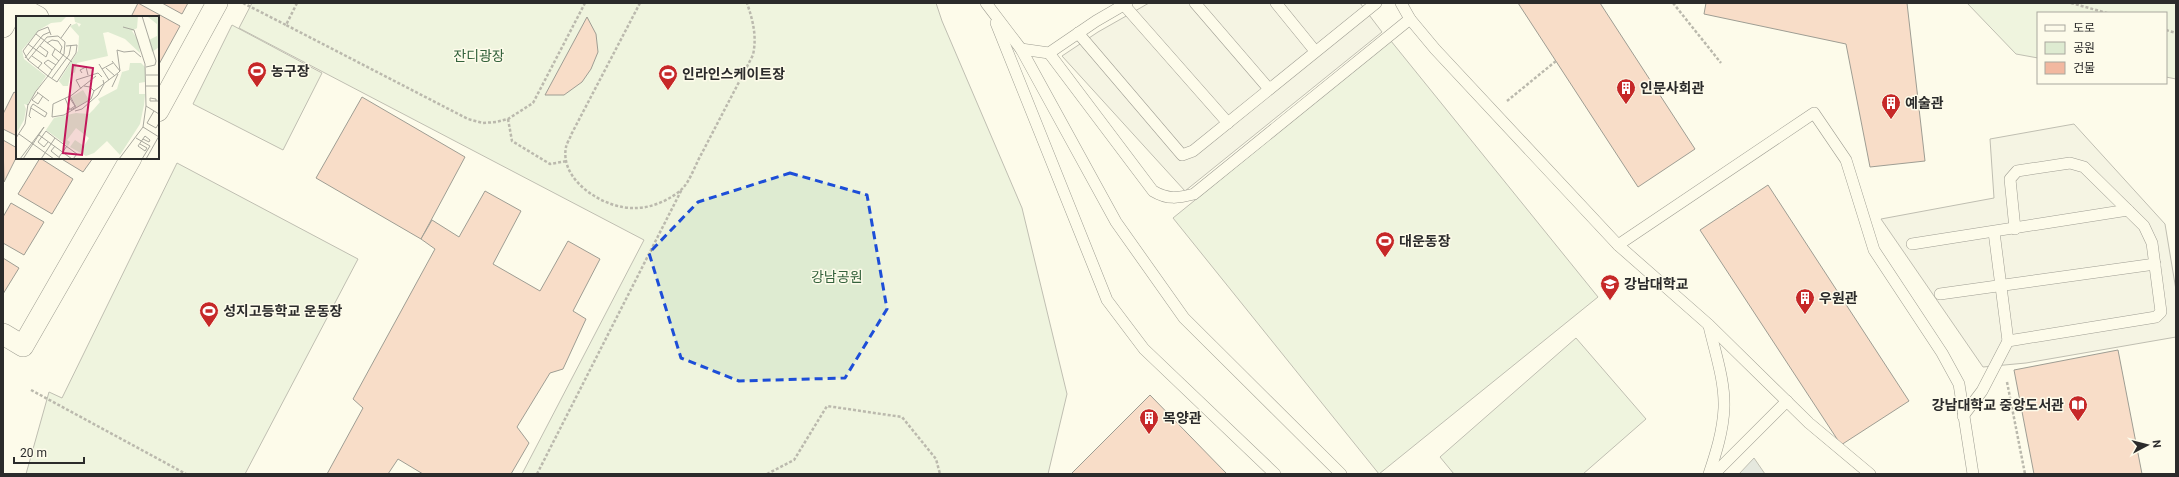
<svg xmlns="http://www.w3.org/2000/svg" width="2179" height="477" font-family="Roboto,'Noto Sans KR',sans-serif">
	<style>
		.green { fill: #deebd1; stroke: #74746e }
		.parking { fill: #eceadb; stroke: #74746e }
		.water { fill: #c7d0d0; stroke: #74746e }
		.building { fill: #f2b8a0; stroke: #2b2b2b }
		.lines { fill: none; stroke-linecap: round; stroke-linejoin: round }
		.lane-casing { stroke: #2b2b2b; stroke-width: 12 }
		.street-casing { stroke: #2b2b2b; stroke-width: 22 }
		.path { stroke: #6a6964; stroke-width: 2.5; stroke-dasharray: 3 2; stroke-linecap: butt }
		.lane { stroke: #fdfbea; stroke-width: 11 }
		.street { stroke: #fdfbea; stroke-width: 21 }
		.marked { fill: none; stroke: #1d4ed8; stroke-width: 3; stroke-dasharray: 8 5; stroke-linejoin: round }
		.labels { text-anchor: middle; stroke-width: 3; stroke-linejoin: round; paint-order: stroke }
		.park-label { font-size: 14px; fill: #34623c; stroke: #fdfbea }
		.poi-label { font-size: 14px; font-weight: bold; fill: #2b2b2b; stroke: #fdfbea; text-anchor: start }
		.inset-road { fill: none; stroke: #a9a89e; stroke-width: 1 }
		.view { fill: #c2185b; fill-opacity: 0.15; stroke: #c2185b; stroke-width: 2 }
		.inset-edge { fill: none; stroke: #2b2b2b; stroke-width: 2 }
	</style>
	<rect width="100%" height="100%" fill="#fdfbea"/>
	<!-- green -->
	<g class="green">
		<polygon points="252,3 936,3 942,21 1022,208 1067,394 1048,474 522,474 644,240 239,28"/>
		<polygon points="1967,3 2176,3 2176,79 2166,77 2166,13 2038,13 2038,58 2016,54"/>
		<polygon points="232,25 322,73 283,150 193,104"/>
		<polygon points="1391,41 1598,297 1379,474 1173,218"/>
		<polygon points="177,163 358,259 245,474 26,474 49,392 62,398"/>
		<polygon points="1576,338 1646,419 1583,474 1454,474 1440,457"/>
	</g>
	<!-- parking -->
	<g class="parking">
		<polygon points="1149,3 1360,3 1382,32 1185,191 1062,56 1098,32"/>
		<polygon points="2074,124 2165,224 2176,290 2176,337 2026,363 1983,367 1881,219 1994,198 1990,139"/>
	</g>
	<!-- water -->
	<polygon class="water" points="1754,458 1765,474 1739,474"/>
	<!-- building -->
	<g class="building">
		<polygon points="138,3 180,26 158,66 158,17 131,17"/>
		<polygon points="162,3 188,3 182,14"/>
		<polygon points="1518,3 1600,3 1695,149 1638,187"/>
		<polygon points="1706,3 1907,3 1925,161 1870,167 1846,44 1704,14"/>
		<polygon points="587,17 596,34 598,52 591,69 582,82 564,95 545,95"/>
		<polygon points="14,92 17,94 17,136 3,129 3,114"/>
		<polygon points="362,97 465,157 421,239 316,178"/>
		<polygon points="3,140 17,148 17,156 4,182"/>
		<polygon points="40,158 73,179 52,214 18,194"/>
		<polygon points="60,158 93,158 83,172"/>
		<polygon points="1768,185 1909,401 1841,445 1700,230"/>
		<polygon points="485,191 521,211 493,264 540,291 568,241 600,259 573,311 586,319 563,369 550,373 517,427 529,443 511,474 423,474 398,459 388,474 327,474 363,408 353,399 435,249 421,239 432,220 459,237"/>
		<polygon points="11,203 44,222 24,255 3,243 3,217"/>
		<polygon points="3,258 19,268 3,294"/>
		<polygon points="2118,350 2142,474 2034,474 2014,370"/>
		<polygon points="1150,395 1227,474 1071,474"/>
	</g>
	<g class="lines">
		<!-- lane casing -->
		<g class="lane-casing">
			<g id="lane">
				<polyline points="986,3 1021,49 1116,222 1184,318 1341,474"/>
				<polyline points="1195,3 1269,89"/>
				<polyline points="1276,3 1315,51"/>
				<polyline points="1401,3 1410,19 1435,49 1618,245 1709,325 1809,423 1870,474"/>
				<polyline points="1124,5 1228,123"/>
				<polyline points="996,23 1107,300 1144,349 1275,474"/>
				<polyline points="1078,33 1182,155 1193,151 1376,3"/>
				<polyline points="1021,49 1049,53 1096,21 1127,3"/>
				<path d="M 1049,53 L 1153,191 C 1168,200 1178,198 1194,194 L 1410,19"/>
				<polyline points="1994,232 2008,341"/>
				<polyline points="1912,244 2128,210"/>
				<polyline points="1618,245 1814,113 1846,160 1874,250 1942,353 1959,384 1973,474"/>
				<polyline points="1940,294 2155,264"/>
				<path d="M 1709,326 C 1715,352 1725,381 1724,408 C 1723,431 1716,453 1709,474"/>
				<polyline points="1963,416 1982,391 2008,341 2156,317 2161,312 2152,243 2144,226 2084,167 2070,163 2017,171 2010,179 2015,229"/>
				<polyline points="1714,474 1787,401"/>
			</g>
		</g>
		<!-- street casing -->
		<g class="street-casing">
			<g id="street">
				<polyline points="12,3 38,17"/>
				<polyline points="3,27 16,3"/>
				<polyline points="158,111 217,3"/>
				<polyline points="3,334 23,346 131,158"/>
			</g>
		</g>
		<!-- path -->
		<g class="path">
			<polyline points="243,3 286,25"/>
			<polyline points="297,3 286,25 468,119 483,123 496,122 508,119 533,103 585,3"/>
			<path d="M 640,3 L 572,133 C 570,138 567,143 566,147 C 559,182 607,210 636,208 C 652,208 672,199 683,188 C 691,179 696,163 702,153 C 719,120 736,88 753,55 C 757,36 753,21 747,3"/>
			<polyline points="1673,3 1721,63"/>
			<polyline points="2071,3 2107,13"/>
			<polyline points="2166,30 2176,33"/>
			<polyline points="1507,101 1556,61"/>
			<polyline points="508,119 512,141 550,164 567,161"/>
			<polyline points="2007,382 2025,474"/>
			<polyline points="31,390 186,474"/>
			<polyline points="537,474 682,189"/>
			<polyline points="767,474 794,460 827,406 902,417 936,459 940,474"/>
		</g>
		<!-- lane -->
		<use href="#lane" class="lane"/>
		<!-- street -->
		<use href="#street" class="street"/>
	</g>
	<!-- marked area -->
	<path d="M0 0H2179V477H0ZM 790,173 L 867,195 L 887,309 L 845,378 L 739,381 L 681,358 L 649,253 L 698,202 Z" fill="#fdfbea" fill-opacity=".55" fill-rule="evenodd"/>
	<path class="marked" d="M 790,173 L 867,195 L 887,309 L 845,378 L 739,381 L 681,358 L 649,253 L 698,202 Z"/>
	<!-- icons -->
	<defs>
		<g id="stadium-pin" transform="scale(1)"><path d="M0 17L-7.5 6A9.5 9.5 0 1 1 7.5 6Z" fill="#c62828" stroke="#fdfbea"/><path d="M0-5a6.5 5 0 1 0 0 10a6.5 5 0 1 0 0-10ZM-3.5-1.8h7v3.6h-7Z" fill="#fff"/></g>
		<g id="building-pin" transform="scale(1)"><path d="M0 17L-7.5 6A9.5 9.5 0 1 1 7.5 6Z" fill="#c62828" stroke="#fdfbea"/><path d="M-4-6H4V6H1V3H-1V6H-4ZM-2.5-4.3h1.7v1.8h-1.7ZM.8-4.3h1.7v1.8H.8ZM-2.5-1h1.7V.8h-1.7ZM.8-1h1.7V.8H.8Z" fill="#fff"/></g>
		<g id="university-pin" transform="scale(1)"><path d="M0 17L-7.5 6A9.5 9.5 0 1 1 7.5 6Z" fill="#c62828" stroke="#fdfbea"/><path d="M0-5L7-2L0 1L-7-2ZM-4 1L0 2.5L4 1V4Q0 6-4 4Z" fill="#fff"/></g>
		<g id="library-pin" transform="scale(1)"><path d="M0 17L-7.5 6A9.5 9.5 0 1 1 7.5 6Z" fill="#c62828" stroke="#fdfbea"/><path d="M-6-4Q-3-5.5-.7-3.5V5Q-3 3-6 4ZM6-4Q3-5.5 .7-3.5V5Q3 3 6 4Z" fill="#fff"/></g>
	</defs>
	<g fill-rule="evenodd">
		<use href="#stadium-pin" x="257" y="71"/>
		<use href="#stadium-pin" x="668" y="74"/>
		<use href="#building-pin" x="1626" y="88"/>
		<use href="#building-pin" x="1891" y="103"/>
		<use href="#stadium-pin" x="1385" y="241"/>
		<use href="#university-pin" x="1610" y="284"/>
		<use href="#building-pin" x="1805" y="298"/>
		<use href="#stadium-pin" x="209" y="311"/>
		<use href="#library-pin" x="2078" y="405"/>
		<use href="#building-pin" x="1149" y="418"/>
	</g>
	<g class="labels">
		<!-- park labels -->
		<g class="park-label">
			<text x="479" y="61">잔디광장</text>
			<text x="837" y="282">강남공원</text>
		</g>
		<!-- poi labels -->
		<g class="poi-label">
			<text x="271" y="76">농구장</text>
			<text x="682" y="79">인라인스케이트장</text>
			<text x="1640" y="93">인문사회관</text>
			<text x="1905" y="108">예술관</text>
			<text x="1399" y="246">대운동장</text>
			<text x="1624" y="289">강남대학교</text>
			<text x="1819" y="303">우원관</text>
			<text x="223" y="316">성지고등학교 운동장</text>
			<text x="2064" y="410" text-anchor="end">강남대학교 중앙도서관</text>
			<text x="1163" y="423">목양관</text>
		</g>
	</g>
	<!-- overview -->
	<g transform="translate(16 16)">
		<rect width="143" height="143" fill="#fdfbea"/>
		<path d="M 0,0 L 50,1 L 45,6 L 35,7 L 23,14 L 6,34 L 8,43 L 30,60 L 11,89 L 8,88 L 10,93 L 8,104 L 0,118 ZM 58,0 L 122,0 L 121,12 L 116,15 L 122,24 L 124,37 L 109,23 L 92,16 L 87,17 L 92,40 L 61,47 L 59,56 L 54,60 L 52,70 L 47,70 L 43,65 L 62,35 L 63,20 L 54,10 L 61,7 L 63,11 L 65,8 L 59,6 ZM 143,0 L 143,31 L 136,36 L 133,24 L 141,20 L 141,8 L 132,1 ZM 114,47 L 125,47 L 129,51 L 129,66 L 123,67 L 123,78 L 129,78 L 128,89 L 124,108 L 104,139 L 91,125 L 78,137 L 70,140 L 54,131 L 59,124 L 68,130 L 73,122 L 60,112 L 51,124 L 54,126 L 52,130 L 30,114 L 38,102 L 60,97 L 73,98 L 78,93 L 84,86 L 82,83 L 101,73 L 106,56 L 113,54 ZM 67,74 L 73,84 L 61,91 L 55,81 Z" fill="#deebd1"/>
		<path class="inset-road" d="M 126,0 L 140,45 L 139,49 L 130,51M 20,18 L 56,46M 45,22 L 55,8M 31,27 L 36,24 L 42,25 L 46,31 L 44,37M 12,28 L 30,41 L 32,36 L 24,30M 39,33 L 36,39 L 43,45M 16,40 L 26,47 L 22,52M 9,42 L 27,19 L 34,16M 12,44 L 7,35 L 22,15 L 32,11 L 35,19M 83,48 L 86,53 L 97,47M 90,52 L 99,60M 86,53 L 93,64M 36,54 L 28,47 L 32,44 L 40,49M 104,55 L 101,34 L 108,36 L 118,35 L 125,41M 66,57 L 64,54 L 70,51 L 72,59M 130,59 L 143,59M 36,62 L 53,39 L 55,29M 68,70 L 74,71 L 78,75 L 75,83 L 48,99 L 36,101 L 37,88 L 56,79 L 80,60M 130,70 L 143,70M 96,71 L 102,58M 65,73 L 60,64 L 82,57 L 86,61M 78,75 L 102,57 L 104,55 L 96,45M 21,76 L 33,85M 22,77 L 16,84 L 22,88 L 27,80M 54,80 L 60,91 L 55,94M 49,82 L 54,94M 140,85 L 140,83 L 134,82 L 134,85 L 142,85M 12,89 L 20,75 L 21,74 L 32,60 L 36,54 L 48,38 L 49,26 L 42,20 L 31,21 L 12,44 L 32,60 L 41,66 L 60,37 L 61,29 L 50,30M 130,90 L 143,98M 15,92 L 29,101 L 31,97 L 17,88 L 15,91 L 13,100 L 15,102M 53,94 L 59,90 L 53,81M 59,95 L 66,93 L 82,79 L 88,68 L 87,64M 138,95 L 131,107 L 140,112 L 143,107M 127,111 L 143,121M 3,118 L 38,143M 23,119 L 56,143M 0,122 L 9,108 L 12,88M 120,122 L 134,130 L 126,143M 32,126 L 28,131 L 22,126 L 30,115 L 39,122M 124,128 L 131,132 L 129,135 L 122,130 L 129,120 L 134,124 L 133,126 L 127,123M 39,130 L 35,135 L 45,143M 43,141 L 51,130M 4,143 L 28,111M 7,143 L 28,111M 25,143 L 39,122 L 61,138 L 57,143M 103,143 L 127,111 L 130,90 L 129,48 L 118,14 L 107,11M 130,143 L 143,120"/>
		<path class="view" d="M 57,49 L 77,52 L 66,139 L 47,137 Z"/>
		<rect width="143" height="143" class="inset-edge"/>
	</g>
	<!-- border -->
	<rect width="2179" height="477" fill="none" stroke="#2b2b2b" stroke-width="8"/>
	<!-- legend -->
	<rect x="2037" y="12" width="130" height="72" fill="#fdfbea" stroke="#a9a89e"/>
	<rect x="2045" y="25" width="20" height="6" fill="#fdfbea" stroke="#a9a89e"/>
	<text x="2073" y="32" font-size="12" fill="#2b2b2b">도로</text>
	<rect x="2045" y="42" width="20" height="12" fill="#deebd1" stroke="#a9a89e"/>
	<text x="2073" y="52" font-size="12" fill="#2b2b2b">공원</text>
	<rect x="2045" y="62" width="20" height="12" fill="#f2b8a0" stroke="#a9a89e"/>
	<text x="2073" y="72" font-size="12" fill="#2b2b2b">건물</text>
	<!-- north arrow -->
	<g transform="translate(2147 445) rotate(83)" stroke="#fdfbea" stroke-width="3" paint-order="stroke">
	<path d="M0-3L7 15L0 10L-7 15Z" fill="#2b2b2b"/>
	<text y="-6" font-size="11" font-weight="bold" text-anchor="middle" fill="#2b2b2b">N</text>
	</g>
	<!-- scale -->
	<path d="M14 457v6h70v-6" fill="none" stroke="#2b2b2b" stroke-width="2"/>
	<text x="20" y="457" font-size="12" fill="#2b2b2b" stroke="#fdfbea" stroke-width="3" paint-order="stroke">20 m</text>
</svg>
